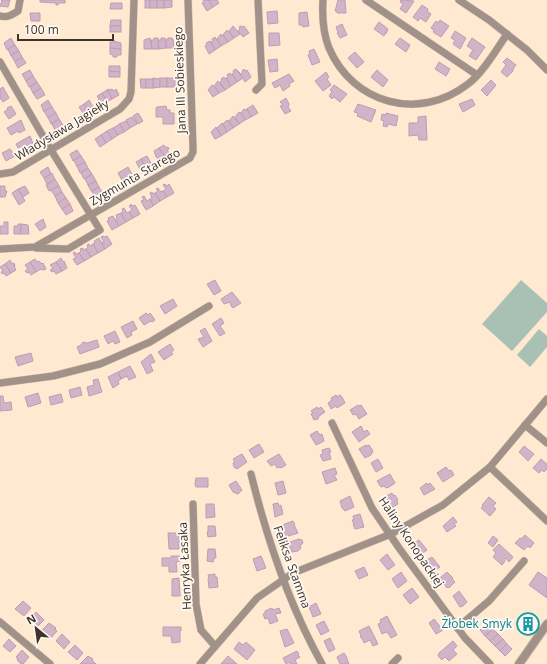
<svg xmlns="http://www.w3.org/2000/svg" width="547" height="664" font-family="'Open Sans',sans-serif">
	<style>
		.green { fill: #a9c1b4 }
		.building { fill: #d2b4c9; stroke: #bd9db4 }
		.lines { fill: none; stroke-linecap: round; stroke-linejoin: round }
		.minor-casing { stroke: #d8c5af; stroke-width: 8 }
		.tertiary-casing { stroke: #d8c5af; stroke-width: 10 }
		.minor { stroke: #a19289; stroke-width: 7 }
		.tertiary { stroke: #a19289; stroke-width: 8 }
		.labels { text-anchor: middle; stroke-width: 3.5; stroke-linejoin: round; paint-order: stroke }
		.street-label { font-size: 12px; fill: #3d3327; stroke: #fff9f3 }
		.culture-label { font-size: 12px; fill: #0d838f; stroke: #fff9f3; text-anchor: end }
	</style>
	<rect width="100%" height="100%" fill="#ffe9d1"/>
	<!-- green -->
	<g class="green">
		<polygon points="521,280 547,303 547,312 512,351 482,324"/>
		<polygon points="539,329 547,336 547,347 530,367 517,355"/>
	</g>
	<!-- building -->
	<g class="building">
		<polygon points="1,0 10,0 8,7 0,6 2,1"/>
		<polygon points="40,0 65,0 65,3 58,3 58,5 56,5 56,3 40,2"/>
		<rect x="145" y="0" width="5" height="8"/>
		<rect x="150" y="0" width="7" height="8"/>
		<rect x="157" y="0" width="7" height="8"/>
		<polygon points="164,0 172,0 172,7 164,8"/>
		<polygon points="203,0 208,0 213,7 207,11 202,3 204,2"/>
		<polygon points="208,0 217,0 219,3 213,7"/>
		<polygon points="338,0 345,0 346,13 337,13 337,11 335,11"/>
		<polygon points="401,0 414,1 406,13 400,9 403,4 400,2"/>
		<polygon points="111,3 122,3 122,9 110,9"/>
		<polygon points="422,5 428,9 427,11 431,14 426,22 420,18 418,21 413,17"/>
		<polygon points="277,11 278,23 268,24 267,12"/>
		<polygon points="307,12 309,26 303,27 302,25 299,25 299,13"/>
		<polygon points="30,13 40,13 40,21 31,21"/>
		<polygon points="111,20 121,20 121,26 110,26"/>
		<polygon points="440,20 449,26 441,37 433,32 434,30 431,28 436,21 438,23"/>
		<polygon points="379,22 388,29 386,34 385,33 384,36 374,29"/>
		<polygon points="342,24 347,35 340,38 337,33 338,32 336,27"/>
		<rect x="110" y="26" width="11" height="6"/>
		<polygon points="233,26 240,34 234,38 229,31"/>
		<polygon points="241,26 243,27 244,26 249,33 243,37 238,31 240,29 239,27"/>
		<polygon points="227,30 234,38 228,42 223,35"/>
		<polygon points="455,31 466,38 460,49 453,44 455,40 451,38"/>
		<polygon points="269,33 279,33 280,45 269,46"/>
		<polygon points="221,34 222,36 223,35 228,42 221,46 217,39"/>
		<polygon points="215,37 221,46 215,50 211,42 213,41 212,39"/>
		<polygon points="11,38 15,45 7,50 4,43"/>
		<polygon points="150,38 152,49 144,49 144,40"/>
		<polygon points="154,38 158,38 159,49 152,49 151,40 154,40"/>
		<polygon points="161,38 165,38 166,40 166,48 159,49 158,40 161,40"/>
		<polygon points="168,38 172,38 172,39 173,39 174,48 166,48 166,40 168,39"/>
		<polygon points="400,38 410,45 406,52 395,44"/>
		<polygon points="472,38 485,47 476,60 469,56 473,50 467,46"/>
		<polygon points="114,41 121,43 121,49 110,48 110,42 114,42"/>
		<polygon points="210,41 215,50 209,54 205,46 207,45 206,43"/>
		<polygon points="15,45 19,51 11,56 8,49"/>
		<polygon points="110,48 121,49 121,55 117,55 117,57 113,57 113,55 110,54"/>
		<polygon points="314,49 320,62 312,65 308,55 310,54 309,51"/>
		<polygon points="19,51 22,57 15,62 11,55"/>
		<polygon points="355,52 364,62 357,68 348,58"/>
		<polygon points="22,57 26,63 18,68 15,62"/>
		<polygon points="507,58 516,65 513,69 513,71 507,77 501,72 506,65 503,62"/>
		<polygon points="277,59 278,71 270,72 268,60"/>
		<polygon points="439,62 450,69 446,76 435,69"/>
		<polygon points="109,66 120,66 120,72 109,71"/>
		<polygon points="236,69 243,78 237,82 232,74 234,73 233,71"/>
		<polygon points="244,69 245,71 247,70 251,77 245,82 238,71 241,74 243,72 242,71"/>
		<polygon points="30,70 33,76 26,81 22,74"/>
		<polygon points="377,70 388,80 383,87 371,77"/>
		<polygon points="109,71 120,72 120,77 109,77"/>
		<polygon points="326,72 329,77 327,79 331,85 323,91 315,81"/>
		<polygon points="230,73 231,75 232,74 237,82 231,86 226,78 228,77 227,75"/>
		<polygon points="289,74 294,81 289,84 290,86 283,91 280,85 275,88 272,83"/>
		<polygon points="33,76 37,82 29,87 26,81"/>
		<polygon points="224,77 225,79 226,78 231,86 225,90 220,82 222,80 221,79"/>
		<polygon points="153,78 160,79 160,87 153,88"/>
		<rect x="160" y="78" width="7" height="9"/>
		<rect x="167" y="78" width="8" height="9"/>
		<polygon points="140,79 146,79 146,88 141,88"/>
		<rect x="146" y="79" width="7" height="9"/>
		<polygon points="491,80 496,85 487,96 481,90"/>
		<polygon points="218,81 225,90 219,93 214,86"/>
		<polygon points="37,82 41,88 33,93 30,87"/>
		<polygon points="212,85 213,86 214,86 219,93 213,97 208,90"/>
		<polygon points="334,85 347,94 340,102 334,97 332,99 329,96 332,92 330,90"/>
		<polygon points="3,87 9,98 3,102 0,98 0,89"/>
		<polygon points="41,88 45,95 37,99 33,93"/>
		<polygon points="109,89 110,90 112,89 114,91 116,89 119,95 112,99 107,90"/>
		<polygon points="107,90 112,99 107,102 102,93"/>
		<polygon points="102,93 107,102 102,105 98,100 99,99 97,96"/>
		<polygon points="286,98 289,104 288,107 291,111 285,114 280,106 283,105 280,102"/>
		<polygon points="472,99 475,105 463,112 459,104"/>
		<polygon points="48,100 52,107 44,112 41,105"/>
		<polygon points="89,100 95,110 90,113 84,104"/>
		<polygon points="84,104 90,113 85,116 79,107"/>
		<polygon points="358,104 376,110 371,122 357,116 358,113 354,112"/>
		<polygon points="253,105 258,113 251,117 247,109"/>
		<polygon points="11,106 16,114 9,119 4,112 8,109 7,108"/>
		<polygon points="166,106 167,110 170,110 170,113 174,113 174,124 163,124 163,117 156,117 156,108 157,107"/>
		<polygon points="52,107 56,113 48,118 44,111"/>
		<polygon points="244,109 245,110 247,109 251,117 245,120 241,113"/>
		<polygon points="239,112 241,113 245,120 239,124 235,117"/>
		<polygon points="56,113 59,119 51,124 48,117"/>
		<polygon points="138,113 143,121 138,124 133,116"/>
		<polygon points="386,113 398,116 396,126 388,124 387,127 383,126 384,121 381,120 382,114 386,115"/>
		<polygon points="233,116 239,124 233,128 229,121"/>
		<polygon points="426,116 427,140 419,140 418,135 409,136 409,123 418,123 418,117"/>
		<polygon points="132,117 137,124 130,128 126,120"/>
		<polygon points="59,119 63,125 55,130 52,124"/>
		<polygon points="21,120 25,130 19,133 18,131 11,135 7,128"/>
		<polygon points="227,120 228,121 229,121 233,128 227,132 223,124"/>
		<polygon points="126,121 130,128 124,132 119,124"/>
		<polygon points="222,123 227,132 221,136 217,128"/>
		<polygon points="120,124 124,132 118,135 113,128"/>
		<polygon points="216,127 221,136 215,139 211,132"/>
		<polygon points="113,128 118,135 112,139 107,131"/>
		<polygon points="107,131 112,139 106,143 101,135"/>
		<polygon points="101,135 106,143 100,147 95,139"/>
		<polygon points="30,136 34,146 29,149 26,144 18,148 16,144"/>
		<polygon points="164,145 166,148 168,147 169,149 167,150 170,154 165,157 159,148"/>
		<polygon points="159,148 165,157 159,161 157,157 156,157 154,151"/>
		<polygon points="10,149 15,156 6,161 2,153"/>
		<polygon points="77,150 81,156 73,161 70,154"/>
		<polygon points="81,156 85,162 77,167 74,160"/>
		<polygon points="147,156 152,165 146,168 141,159"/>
		<polygon points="141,159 146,168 141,171 136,162"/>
		<polygon points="85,162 88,168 80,173 77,166"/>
		<polygon points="48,167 51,174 44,178 40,172"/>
		<polygon points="128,167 133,176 123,182 118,173"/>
		<polygon points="88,168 92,174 84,179 81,173"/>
		<polygon points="52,173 55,180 47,184 44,178"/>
		<polygon points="92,174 96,181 88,185 85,179"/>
		<polygon points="55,179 59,186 49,191 46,185"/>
		<polygon points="96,181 99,187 91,191 88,185"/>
		<polygon points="165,184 167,186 169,184 174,193 167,197 163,191 166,189 163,185"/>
		<polygon points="0,186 5,186 5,191 7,191 5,197 0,197"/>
		<polygon points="25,186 29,193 23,197 18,189"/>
		<polygon points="59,186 62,192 55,196 51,190"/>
		<polygon points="99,187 103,193 95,198 92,191"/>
		<polygon points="158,188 161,192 163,191 167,197 160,201 155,193 158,191 156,189"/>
		<polygon points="18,189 25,201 19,205 12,193"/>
		<polygon points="62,192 66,198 58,203 55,196"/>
		<polygon points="152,192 153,194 155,193 160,201 153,206 150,199 152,198 150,193"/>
		<polygon points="144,196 147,201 150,199 153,206 146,210 141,201 144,200 142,197"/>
		<polygon points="66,198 70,204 62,209 58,203"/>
		<polygon points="70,204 73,211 66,215 62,209"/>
		<polygon points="131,204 132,206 135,205 140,214 133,218 129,212 132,210 129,206"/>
		<polygon points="124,208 127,213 129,212 133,218 126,222 121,213 123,212 122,209"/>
		<polygon points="121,213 126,222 119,226 115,220 117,218 116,215"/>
		<polygon points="113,216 119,226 112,230 107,221 109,220 108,218"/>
		<polygon points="43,219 46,227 40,231 35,224"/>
		<polygon points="4,222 8,222 8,234 0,234 0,226 4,226"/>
		<polygon points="18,224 21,224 21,234 14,234 14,226 18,226"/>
		<polygon points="21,224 28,225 29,234 21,234"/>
		<polygon points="103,236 104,237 107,236 112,244 105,249 101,243 104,242 101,237"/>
		<polygon points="99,238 105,249 98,253 93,244 95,243 94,241"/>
		<polygon points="89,244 90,246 93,244 98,253 91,257 86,249 88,247 87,245"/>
		<polygon points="83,248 84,250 86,249 91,257 84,261 79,253 81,251 80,249"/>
		<polygon points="75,252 76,254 79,253 84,261 77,265 73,259 76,258 73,253"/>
		<polygon points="61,258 63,262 64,261 67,268 62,271 56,262"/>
		<polygon points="35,259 37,262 39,261 42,264 43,263 46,269 43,270 41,269 36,272 30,262"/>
		<polygon points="10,260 12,264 14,263 15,266 14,266 16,270 11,273 5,264"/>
		<polygon points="30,262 36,272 31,275 29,272 27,273 25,271 28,269 25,265"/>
		<polygon points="56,262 62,271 56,274 54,271 52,272 50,270 53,268 50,265"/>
		<polygon points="5,264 11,273 6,276 4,273 2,274 1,272 3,271 0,267"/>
		<polygon points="215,280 221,291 214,295 207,284"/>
		<polygon points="232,292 241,303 233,308 231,306 230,302 224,304 221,299"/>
		<polygon points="173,299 177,306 165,314 160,306"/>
		<polygon points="146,313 148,315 150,313 155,320 152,322 151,321 144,325 139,318"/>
		<polygon points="221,318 224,323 220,326 225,333 220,336 212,324"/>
		<polygon points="133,321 137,329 131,332 132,335 127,338 121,327"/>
		<polygon points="205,328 212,341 203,347 198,339 204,337 200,331"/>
		<polygon points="115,331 120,342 115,344 113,341 108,344 104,336"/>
		<polygon points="97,340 99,347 80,354 77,347 81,345 83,342 87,343"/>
		<polygon points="170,344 174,350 171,352 173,354 164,360 158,352"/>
		<polygon points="31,353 33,361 18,366 15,357"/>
		<polygon points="151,354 155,362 150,364 153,371 147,374 141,362"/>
		<polygon points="130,366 136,377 129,380 127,376 121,379 118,372"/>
		<polygon points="118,372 121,379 118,381 119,384 113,388 108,377"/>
		<polygon points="98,379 102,392 89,396 87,387 94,385 93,380"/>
		<polygon points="80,387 82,395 71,398 69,390"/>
		<polygon points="38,393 41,403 28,407 25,397"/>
		<polygon points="61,394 63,402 51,405 49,397"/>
		<polygon points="336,395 337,397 340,395 342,397 345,403 337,408 336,406 331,409 328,403 332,400 331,398"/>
		<polygon points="0,396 3,396 4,403 11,402 12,410 0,411"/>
		<polygon points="358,405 359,406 361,405 367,414 359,419 356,414 353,415 350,410"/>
		<polygon points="317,407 318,409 321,407 325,412 319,416 318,419 314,420 311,414 313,413 311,411"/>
		<polygon points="361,426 364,432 367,430 370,434 359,442 352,432"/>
		<polygon points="317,431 320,435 322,434 324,441 316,445 310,435"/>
		<polygon points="259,444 264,452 254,458 249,450"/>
		<polygon points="366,445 366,446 369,445 373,451 371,455 365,458 359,449"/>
		<polygon points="524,446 534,454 528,461 519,452"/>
		<polygon points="329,448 331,452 329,452 331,459 323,461 320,455 323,454 322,450"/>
		<polygon points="242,454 247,462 237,469 234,467 233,463 235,462 233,459"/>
		<polygon points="279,454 286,465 281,468 280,467 277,468 275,464 271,466 267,461"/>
		<polygon points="378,459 383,468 376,472 371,463"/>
		<polygon points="541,459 547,464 547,469 544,472 542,470 539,473 533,468"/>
		<polygon points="446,467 449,471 451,470 454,475 443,482 437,473"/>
		<polygon points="335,468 337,474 334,475 337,480 326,484 322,472"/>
		<polygon points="390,474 395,483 389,487 386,488 384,486 381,487 377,481"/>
		<polygon points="196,478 208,478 208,487 196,487 195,484"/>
		<polygon points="236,481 242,490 238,494 233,492 229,485"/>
		<polygon points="283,481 286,493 278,495 275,483"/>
		<polygon points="427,483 428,485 430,483 435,489 424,495 420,488"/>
		<polygon points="392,493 394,496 395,495 398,500 397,501 398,504 391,508 386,496"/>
		<polygon points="350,496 354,507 345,511 342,508 340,501"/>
		<polygon points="489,497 496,503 493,506 496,509 490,516 481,508 483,506 482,505"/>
		<polygon points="278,503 279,506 281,505 283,514 275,517 273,504"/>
		<polygon points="206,504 214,504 215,517 206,518"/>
		<polygon points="360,514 364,527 355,529 353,524 354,524 352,520 354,520 353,516"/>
		<polygon points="453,517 457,522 454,524 456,526 447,532 443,526"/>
		<polygon points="293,521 295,525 294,525 298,533 282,538 280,533 285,531 282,525"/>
		<polygon points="208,526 215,526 216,536 208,537 207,532 208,532"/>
		<polygon points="168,533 179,533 179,549 169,549"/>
		<polygon points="525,535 534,543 530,548 528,546 524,550 515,543 520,538 521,539"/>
		<polygon points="493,536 498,540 493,547 488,543"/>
		<polygon points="299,539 302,540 303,543 300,546 301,548 298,551 292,552 290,547 286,548 284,544"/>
		<polygon points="419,540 427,550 420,555 413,544"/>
		<polygon points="499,544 513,557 509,562 505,558 504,560 505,561 502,565 493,557 496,553 493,550"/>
		<polygon points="208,549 215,549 216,558 214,558 213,562 207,561"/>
		<polygon points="387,554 395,565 388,570 380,560"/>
		<polygon points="171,556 180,556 180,561 176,562 177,572 169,572 169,566 162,566 162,558 171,558"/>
		<polygon points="261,556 266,568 257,571 253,559"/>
		<polygon points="432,557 440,567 433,572 425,561"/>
		<polygon points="364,567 368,575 359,579 355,571"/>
		<polygon points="401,572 407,581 398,588 392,579"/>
		<polygon points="447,572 453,578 452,579 455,582 449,588 448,587 447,588 440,578"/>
		<polygon points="538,572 547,578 547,598 529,585"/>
		<polygon points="215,574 215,577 217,577 218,587 209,588 208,579 209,578 208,575"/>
		<polygon points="179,578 180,596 172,596 172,579"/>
		<polygon points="412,588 419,597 410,604 403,595"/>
		<polygon points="459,591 467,602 463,606 460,607 453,596"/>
		<polygon points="23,601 31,608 24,616 15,609"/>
		<polygon points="316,603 321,614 313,617 309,607"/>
		<polygon points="272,608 273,610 279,608 281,613 275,614 278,621 270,624 268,618 265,619 263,614 265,613 265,611"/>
		<polygon points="36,612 44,620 37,627 29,619"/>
		<polygon points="528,615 536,621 528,632 520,627"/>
		<polygon points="387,616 397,635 391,638 388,633 386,632 382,634 378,624 381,623 380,620"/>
		<polygon points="434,619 443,630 436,634 429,623"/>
		<polygon points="324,621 329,631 321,635 316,625"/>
		<polygon points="49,623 56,628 55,629 57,631 51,638 41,631"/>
		<polygon points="488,623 493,629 485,636 480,630"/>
		<polygon points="369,626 378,644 373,646 370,640 364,643 362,638 360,637 361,636 359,631"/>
		<polygon points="163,627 181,627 181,631 180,631 180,642 172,643 171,636 163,636"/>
		<polygon points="287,629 294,643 285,647 280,631"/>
		<polygon points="493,629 498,634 490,641 485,636"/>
		<polygon points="62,634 70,642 64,649 56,641"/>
		<polygon points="498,634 503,639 495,646 490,641"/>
		<polygon points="330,638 335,649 329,652 324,641"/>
		<polygon points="9,639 16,646 10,652 3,646"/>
		<polygon points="503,639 507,644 500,651 495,646"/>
		<polygon points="453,641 457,646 453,650 457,654 449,661 445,657 442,660 438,656 439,653"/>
		<polygon points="239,642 243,645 246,642 255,650 247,660 234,649"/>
		<polygon points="507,644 512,649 505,656 500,651"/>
		<polygon points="75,645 83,653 77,660 68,652"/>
		<polygon points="22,650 29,657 23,664 21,664 17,660 18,659 16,657"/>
		<polygon points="297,651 299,654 298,655 300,657 295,660 297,664 290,664 289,662 286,664 283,658"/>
		<polygon points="344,653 346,656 349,664 340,664 337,657"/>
		<polygon points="88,656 93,659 92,660 96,664 80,664"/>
		<polygon points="228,656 237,664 221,664"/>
	</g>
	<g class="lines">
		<!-- minor casing -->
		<g class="minor-casing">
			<g id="minor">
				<path d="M 323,0 C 322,16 323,33 329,48 C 353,104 419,122 468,84 C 482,74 497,49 507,34"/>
				<polyline points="366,0 477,75"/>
				<polyline points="459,0 489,20 527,50 547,70"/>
				<path d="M 0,16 C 8,18 11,15 18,11 L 20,0"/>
				<polyline points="0,62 51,150 100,230 68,249 36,248"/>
				<polyline points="256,90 262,84 258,0"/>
				<polyline points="0,174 13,172 120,109 129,99 131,92 134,0"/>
				<polyline points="0,249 35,247 190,158 193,152 193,147 188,0"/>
				<polyline points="0,383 53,376 100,364 150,342 209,306"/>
				<polyline points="332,423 372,508 399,548 465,638 490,664"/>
				<polyline points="525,425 547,443"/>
				<polyline points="490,467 547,521"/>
				<path d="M 251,474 C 267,539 289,605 322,664"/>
				<polyline points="193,504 196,604 201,630 215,646"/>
				<polyline points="0,622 50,664"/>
				<polyline points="457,628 489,601 524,561"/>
				<polyline points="200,664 257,598 293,573 391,534 443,505 490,467 547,399"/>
				<polyline points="392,664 398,658"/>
			</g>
		</g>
		<!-- tertiary casing -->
		<g class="tertiary-casing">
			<polyline id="tertiary" points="519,664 547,624"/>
		</g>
		<!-- minor -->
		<use href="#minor" class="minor"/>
		<!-- tertiary -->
		<use href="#tertiary" class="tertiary"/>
	</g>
	<!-- icons -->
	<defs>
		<g id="building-ring" transform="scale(1.15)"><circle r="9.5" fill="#fff9f3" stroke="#0f9aa8" stroke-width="1.5"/><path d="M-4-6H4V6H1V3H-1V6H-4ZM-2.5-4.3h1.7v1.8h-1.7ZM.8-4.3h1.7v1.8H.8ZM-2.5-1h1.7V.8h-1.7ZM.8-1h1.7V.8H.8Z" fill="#0f9aa8"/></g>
	</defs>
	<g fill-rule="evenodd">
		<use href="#building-ring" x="528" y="624"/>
	</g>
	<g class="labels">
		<!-- street labels -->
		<g class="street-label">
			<text transform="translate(180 80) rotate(-92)" y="4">Jana III Sobieskiego</text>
			<text transform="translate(62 130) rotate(-31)" y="4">Władysława Jagiełły</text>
			<text transform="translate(135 177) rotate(-30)" y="4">Zygmunta Starego</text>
			<text transform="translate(411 542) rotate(56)" y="4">Haliny Konopackiej</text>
			<text transform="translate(185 566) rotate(-93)" y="4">Henryka Łasaka</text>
			<text transform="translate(292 567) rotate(70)" y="4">Feliksa Stamma</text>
		</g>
		<!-- culture labels -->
		<g class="culture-label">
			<text x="512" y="628">Żłobek Smyk</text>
		</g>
	</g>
	<!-- north arrow -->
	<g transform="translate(36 628) rotate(331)" stroke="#fff9f3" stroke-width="3" paint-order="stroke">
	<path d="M0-3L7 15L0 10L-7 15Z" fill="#3d3327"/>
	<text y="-6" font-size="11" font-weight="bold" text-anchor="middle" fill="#3d3327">N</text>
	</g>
	<!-- scale -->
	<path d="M18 34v6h95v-6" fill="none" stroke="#3d3327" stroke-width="2"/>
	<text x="24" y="34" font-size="12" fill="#3d3327" stroke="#fff9f3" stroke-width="3" paint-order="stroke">100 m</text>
</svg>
